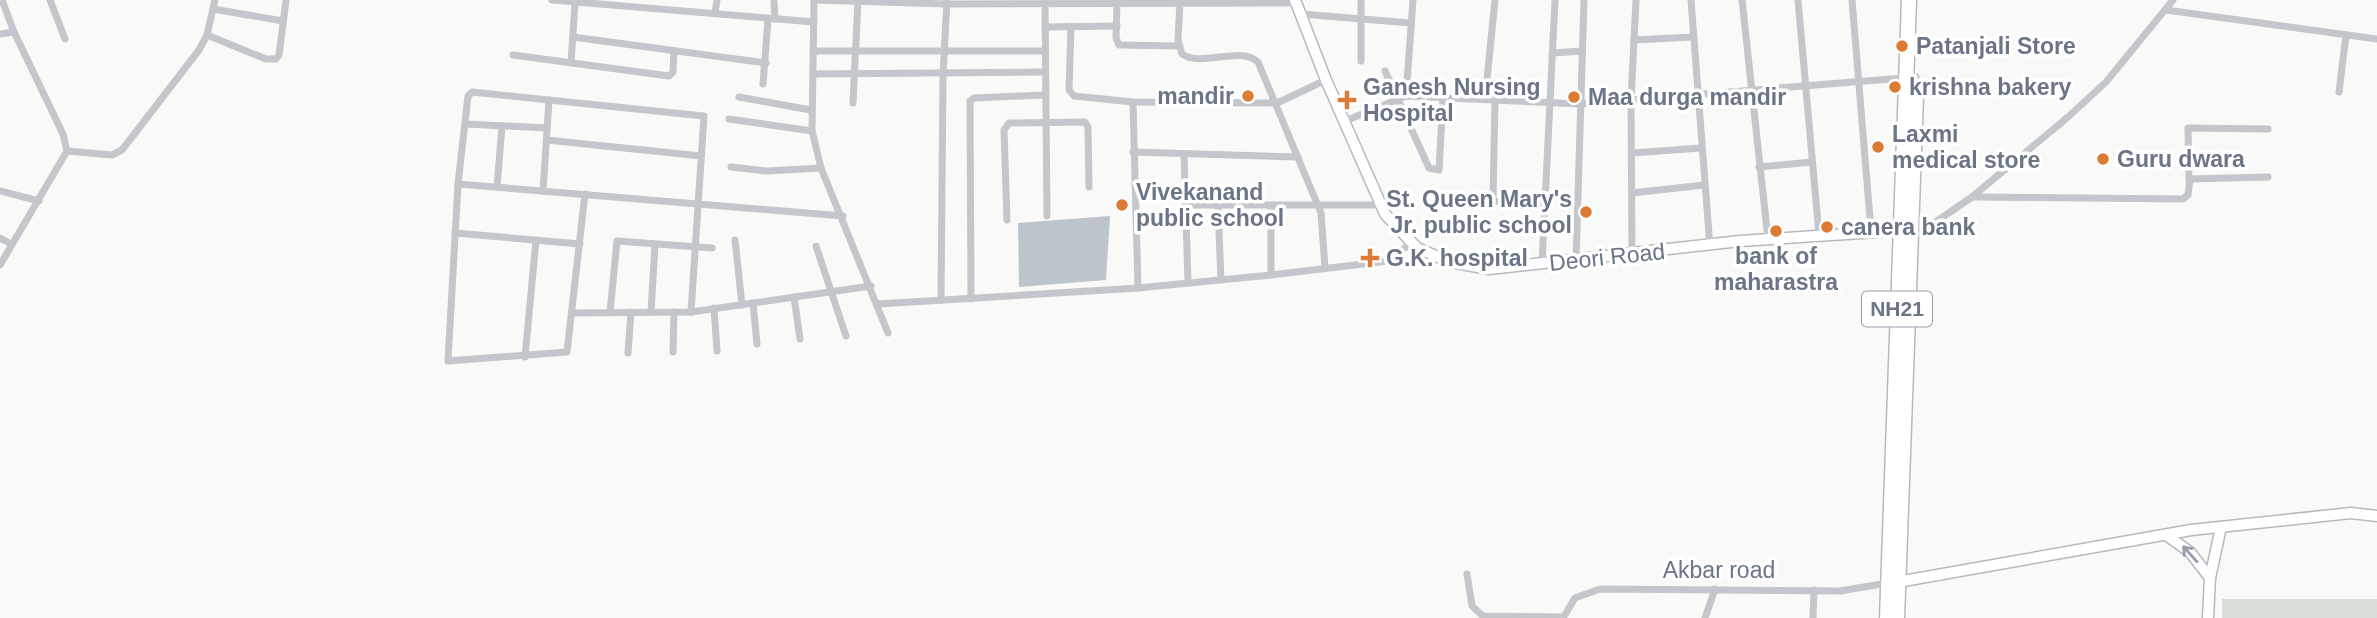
<svg xmlns="http://www.w3.org/2000/svg" width="2377" height="618" font-family="Arial,sans-serif">
	<style>
		.green { fill: #d8ded7 }
		.water { fill: #bdc4cb }
		.lines { fill: none; stroke-linecap: round; stroke-linejoin: round }
		.secondary-casing { stroke: #b5b9bf; stroke-width: 13 }
		.highway-casing { stroke: #b6b9bd; stroke-width: 17 }
		.street { stroke: #c3c6ca; stroke-width: 7 }
		.secondary { stroke: #fff; stroke-width: 10 }
		.highway { stroke: #fff; stroke-width: 14 }
		.oneway { stroke: #979eab }
		.poi-dot { fill: #dd7a34; stroke: #fff; stroke-width: 2.5 }
		.labels { text-anchor: middle; stroke-width: 7; stroke-linejoin: round; paint-order: stroke }
		.shield { fill: #fff; stroke: #979eab; stroke-width: 2 }
		.shield-label { font-size: 21px; font-weight: bold; fill: #6a7587 }
		.poi-label { font-size: 23px; font-weight: bold; fill: #6a7587; stroke: #fff; text-anchor: start }
		.street-label { font-size: 23px; fill: #6a7587; stroke: #fff }
	</style>
	<rect width="100%" height="100%" fill="#f9f9f7"/>
	<!-- green -->
	<rect class="green" x="2222" y="599" width="155" height="19"/>
	<!-- water -->
	<polygon class="water" points="1110,216 1106,280 1019,287 1018,223"/>
	<g class="lines">
		<!-- secondary casing -->
		<g class="secondary-casing">
			<g id="secondary">
				<polyline points="1295,0 1326,80 1385,214 1417,248 1450,262 1489,269 1740,241 1908,230"/>
				<polyline points="2166,535 2190,552 2210,578"/>
				<polyline points="1892,583 2191,530 2351,513 2377,516"/>
				<polyline points="2208,618 2210,578 2221,527"/>
			</g>
		</g>
		<!-- highway casing -->
		<g class="highway-casing">
			<g id="highway">
				<polyline points="1887,618 1909,0"/>
				<polyline points="1897,618 1916,96"/>
			</g>
		</g>
		<!-- street -->
		<g class="street">
			<polyline points="50,0 65,39"/>
			<polyline points="552,0 814,22"/>
			<polyline points="774,0 775,19"/>
			<polyline points="814,0 947,4 1297,3"/>
			<polyline points="814,0 812,131 821,168 888,333"/>
			<polyline points="1361,0 1361,61"/>
			<polyline points="1691,0 1710,247"/>
			<polyline points="1742,0 1768,239"/>
			<polyline points="1798,0 1819,235"/>
			<polyline points="1852,0 1871,231"/>
			<polyline points="1117,1 1116,38 1119,45 1179,46"/>
			<path d="M 1180,1 L 1178,40 L 1182,54 C 1202,68 1240,45 1258,62 L 1321,213 L 1325,268"/>
			<polyline points="1045,3 1047,216"/>
			<polyline points="213,9 283,21"/>
			<polyline points="2166,10 2377,39"/>
			<polyline points="715,13 717,0"/>
			<polyline points="1301,14 1411,23"/>
			<polyline points="1045,27 1117,26"/>
			<polyline points="1071,27 1069,90 1074,96 1133,102 1277,103 1326,80"/>
			<polyline points="0,34 14,32"/>
			<polyline points="207,35 266,59 276,59 279,55 286,0"/>
			<polyline points="573,37 766,63"/>
			<polyline points="1634,40 1693,37"/>
			<polyline points="814,51 1044,51"/>
			<polyline points="1552,53 1582,51"/>
			<polyline points="513,55 669,76 673,72 674,51"/>
			<polyline points="571,63 575,2"/>
			<polyline points="1385,71 1429,168 1439,170 1443,98"/>
			<polyline points="813,74 1043,72"/>
			<polyline points="763,84 768,19"/>
			<polyline points="2339,92 2346,35"/>
			<polyline points="1406,96 1413,0"/>
			<polyline points="739,97 811,110"/>
			<polyline points="1485,99 1495,0"/>
			<polyline points="1495,99 1493,201 1544,205"/>
			<polyline points="1133,102 1138,288"/>
			<polyline points="853,103 858,0"/>
			<polyline points="729,119 812,131"/>
			<polyline points="1345,121 1406,96 1580,104 1916,77"/>
			<polyline points="465,124 547,128"/>
			<polyline points="547,140 701,156"/>
			<polyline points="67,151 112,155 122,150 199,50 207,35 215,0"/>
			<polyline points="1133,152 1298,157"/>
			<polyline points="1632,153 1700,148"/>
			<polyline points="1184,154 1188,283"/>
			<polyline points="731,167 767,171 821,168"/>
			<polyline points="1759,167 1812,162"/>
			<polyline points="2189,180 2188,128 2268,129"/>
			<polyline points="458,184 843,216"/>
			<polyline points="497,187 502,126"/>
			<polyline points="0,191 39,201"/>
			<polyline points="543,191 549,100"/>
			<polyline points="1632,193 1704,185"/>
			<polyline points="585,194 567,352 448,361 458,184 468,96 472,92 704,116 691,312"/>
			<polyline points="1972,197 2183,199 2188,195 2190,179 2268,177"/>
			<polyline points="1186,205 1381,205"/>
			<polyline points="1218,205 1221,280"/>
			<polyline points="1007,220 1004,130 1009,123 1085,122 1088,127 1089,187"/>
			<polyline points="1911,231 1924,230 1972,197 2068,117 2106,82 2173,0"/>
			<polyline points="455,233 580,244"/>
			<polyline points="0,238 11,244"/>
			<polyline points="735,240 742,305"/>
			<polyline points="816,246 846,336"/>
			<polyline points="1632,255 1631,100 1636,0"/>
			<polyline points="1576,261 1584,0"/>
			<polyline points="1542,264 1555,0"/>
			<polyline points="0,265 67,151 63,134 14,32 2,0"/>
			<polyline points="1271,275 1271,205"/>
			<polyline points="794,297 800,339"/>
			<polyline points="971,299 970,101 974,98 1044,95"/>
			<polyline points="941,300 943,75 947,0"/>
			<polyline points="753,303 757,344"/>
			<polyline points="878,304 1138,288 1271,275 1388,261 1411,243"/>
			<polyline points="714,308 717,351"/>
			<polyline points="610,312 617,241 712,248"/>
			<polyline points="651,312 655,245"/>
			<polyline points="572,313 691,312 871,286"/>
			<polyline points="673,352 674,312"/>
			<polyline points="628,353 631,312"/>
			<polyline points="525,357 536,240"/>
			<polyline points="1467,574 1472,606 1483,616 1563,617"/>
			<polyline points="1563,618 1575,598 1600,589 1840,591 1888,583"/>
			<polyline points="1705,618 1715,589"/>
			<polyline points="1813,618 1814,590"/>
		</g>
		<!-- secondary -->
		<use href="#secondary" class="secondary"/>
		<!-- highway -->
		<use href="#highway" class="highway"/>
	</g>
	<!-- one-way arrows -->
	<defs><path id="oneway-shaft" d="M-6 0H5M1.5-3L5.5 0L1.5 3" fill="none" stroke-width="1.6" stroke-linecap="round" stroke-linejoin="round" transform="scale(1.75)"/></defs>
	<use class="oneway" href="#oneway-shaft" transform="translate(2190 554) rotate(-132)"/>
	<!-- markers -->
	<g class="poi-dot">
		<circle cx="1902" cy="46" r="7"/>
		<circle cx="1895" cy="87" r="7"/>
		<circle cx="1248" cy="96" r="7"/>
		<circle cx="1574" cy="97" r="7"/>
		<path d="M1343.5 89.5h7v7h7v7h-7v7h-7v-7h-7v-7h7z"/>
		<circle cx="1878" cy="147" r="7"/>
		<circle cx="2103" cy="159" r="7"/>
		<circle cx="1122" cy="205" r="7"/>
		<circle cx="1586" cy="212" r="7"/>
		<circle cx="1827" cy="227" r="7"/>
		<circle cx="1776" cy="231" r="7"/>
		<path d="M1366.5 247.5h7v7h7v7h-7v7h-7v-7h-7v-7h7z"/>
	</g>
	<g class="labels">
		<!-- shield labels -->
		<rect class="shield" x="1862" y="291.5" width="70" height="35" rx="5"/>
		<g class="shield-label">
			<text x="1897" y="316">NH21</text>
		</g>
		<!-- poi labels -->
		<g class="poi-label">
			<text x="1916" y="54">Patanjali Store</text>
			<text x="1363" y="95">Ganesh Nursing<tspan x="1363" dy="26">Hospital</tspan></text>
			<text x="1909" y="95">krishna bakery</text>
			<text x="1234" y="104" text-anchor="end">mandir</text>
			<text x="1588" y="105">Maa durga mandir</text>
			<text x="1892" y="142">Laxmi<tspan x="1892" dy="26">medical store</tspan></text>
			<text x="2117" y="167">Guru dwara</text>
			<text x="1136" y="200">Vivekanand<tspan x="1136" dy="26">public school</tspan></text>
			<text x="1572" y="207" text-anchor="end">St. Queen Mary's<tspan x="1572" dy="26">Jr. public school</tspan></text>
			<text x="1841" y="235">canera bank</text>
			<text x="1776" y="264" text-anchor="middle">bank of<tspan x="1776" dy="26">maharastra</tspan></text>
			<text x="1386" y="266">G.K. hospital</text>
		</g>
		<!-- street labels -->
		<g class="street-label">
			<text transform="translate(1607 257) rotate(-6)" y="8">Deori Road</text>
			<text x="1719" y="578">Akbar road</text>
		</g>
	</g>
</svg>
